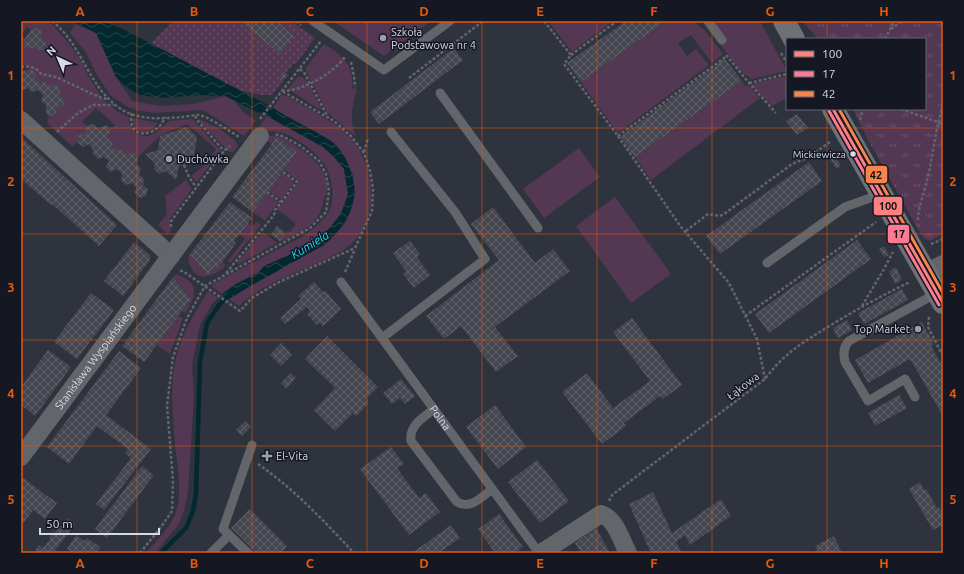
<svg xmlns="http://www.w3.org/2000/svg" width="964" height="574" font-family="Ubuntu,sans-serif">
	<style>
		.grass { fill: #533753 }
		.park { fill: url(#park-tufts) }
		.garden { fill: url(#garden-dots) }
		.water { fill: url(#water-waves) }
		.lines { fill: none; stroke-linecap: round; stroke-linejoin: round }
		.stream { stroke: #04282f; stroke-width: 4.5 }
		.building { fill: url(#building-cross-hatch) }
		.path { stroke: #62656a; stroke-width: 2.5; stroke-dasharray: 3 2; stroke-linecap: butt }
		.lane { stroke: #626569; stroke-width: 9 }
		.street { stroke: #626569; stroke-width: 18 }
		.secondary { stroke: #6d7176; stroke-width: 22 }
		.bus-1-casing { stroke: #151822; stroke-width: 6 }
		.bus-2-casing { stroke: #151822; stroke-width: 6 }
		.bus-3-casing { stroke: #151822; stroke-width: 6 }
		.bus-1 { stroke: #ff8080; stroke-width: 3 }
		.bus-2 { stroke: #fe7a93; stroke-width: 3 }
		.bus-3 { stroke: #f8844c; stroke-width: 3 }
		.grid { fill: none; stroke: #e8590c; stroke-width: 1; stroke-opacity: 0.55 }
		.poi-dot { fill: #9ca0ac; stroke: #151822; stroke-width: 1.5 }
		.bus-dot { fill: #d6dae8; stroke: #151822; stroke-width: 1.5 }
		.labels { text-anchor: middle; stroke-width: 3; stroke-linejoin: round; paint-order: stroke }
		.bus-label { font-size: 10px; fill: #d6dae8; stroke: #151822; text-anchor: end }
		.poi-label { font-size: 11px; fill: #d6dae8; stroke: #151822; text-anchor: start }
		.street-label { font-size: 11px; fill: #d6dae8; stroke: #151822 }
		.water-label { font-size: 12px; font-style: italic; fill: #1ddaf4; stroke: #151822 }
		.line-badge { stroke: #151822; stroke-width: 1.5 }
		.pale-badge-label { font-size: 11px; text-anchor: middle; font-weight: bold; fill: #111 }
		.neatline { fill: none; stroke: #e8590c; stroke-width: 1.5 }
		.grid-label { font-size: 13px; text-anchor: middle; font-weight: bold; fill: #e8590c }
	</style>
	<defs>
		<pattern id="park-tufts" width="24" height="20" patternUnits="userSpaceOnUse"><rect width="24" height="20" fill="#533753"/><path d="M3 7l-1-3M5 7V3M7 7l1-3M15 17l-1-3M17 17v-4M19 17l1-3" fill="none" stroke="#6b536c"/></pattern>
		<pattern id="garden-dots" width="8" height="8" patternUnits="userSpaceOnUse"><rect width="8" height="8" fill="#533753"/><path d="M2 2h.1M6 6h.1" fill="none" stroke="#6b536c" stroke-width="1.8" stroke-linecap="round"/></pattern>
		<pattern id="water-waves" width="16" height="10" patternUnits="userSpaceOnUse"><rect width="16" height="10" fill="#04282f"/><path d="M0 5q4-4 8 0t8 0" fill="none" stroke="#28474d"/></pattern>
		<pattern id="building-cross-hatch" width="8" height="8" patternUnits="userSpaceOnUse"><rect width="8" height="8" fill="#464650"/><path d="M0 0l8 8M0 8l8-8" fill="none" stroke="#606069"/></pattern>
	</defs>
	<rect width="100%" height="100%" fill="#2f333e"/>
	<!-- grass -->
	<g class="grass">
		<path d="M 21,21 L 46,21 L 53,25 L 71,46 L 83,64 L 89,77 L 102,98 L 117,111 L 129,117 C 128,123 130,127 134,131 C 146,144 160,130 169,121 L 193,119 L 221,151 L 197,182 L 191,176 L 206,164 L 216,149 L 187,124 L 170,131 L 160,136 L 138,157 L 126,154 L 122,150 L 116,150 L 112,146 L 113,142 L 107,138 L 109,131 L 115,125 L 96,108 L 82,122 L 87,126 L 85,133 L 79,135 C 78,140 77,144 72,146 L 47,123 L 49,117 L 56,114 L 57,108 L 63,106 L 65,100 L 60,95 L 61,89 L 57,85 L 51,86 L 45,82 C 36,83 34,77 31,69 L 21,64 L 21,38 L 22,37 L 25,38 L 31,30 L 27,27 L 21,35 Z"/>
		<polygon points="333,21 431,21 384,56"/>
		<polygon points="548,21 613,21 572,52"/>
		<polygon points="666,21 694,21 701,28 704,29 723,54 712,63 691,35 678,43 687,56 696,49 709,65 618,133 581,82"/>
		<polygon points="712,21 760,21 787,71 752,79 741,72 720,44"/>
		<polygon points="75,24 96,33 116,77 132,101 161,106 194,104 225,96 233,99 242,111 256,121 244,136 203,110 155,113 136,110 128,107 110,95 97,75 85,51 70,33"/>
		<path d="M 324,44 C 342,55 355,65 352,88 L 357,89 C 352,108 349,118 356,137 L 327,112 L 305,69 Z"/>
		<polygon points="298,76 302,77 306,80 322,109 320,110 288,89"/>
		<polygon points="782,77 787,78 787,98 772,106 751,84"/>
		<polygon points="742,81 745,86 748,85 760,98 651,180 635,157"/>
		<path d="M 282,95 L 287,96 C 305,107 327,117 344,131 C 378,162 384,227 340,252 C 307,271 267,279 239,306 L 229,299 L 252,285 L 324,245 L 334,236 L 344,225 L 351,211 L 355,194 L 353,175 L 344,155 L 273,108 Z"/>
		<path d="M 267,116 L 323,147 L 339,161 L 344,169 L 348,194 L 341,214 L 328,230 L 320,237 L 291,254 L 265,266 L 259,272 L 236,284 L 222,294 L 211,286 L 214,283 L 305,235 C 314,229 325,219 330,209 C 333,202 333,195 332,188 C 330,167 318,153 300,142 C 289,135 280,130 266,132 L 260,128 L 261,124 Z"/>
		<path d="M 132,118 L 158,123 C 155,126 152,130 148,132 C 139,136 131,126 132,118 Z"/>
		<path d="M 197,119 C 206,120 236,137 238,146 L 233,152 L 229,152 Z"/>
		<path d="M 277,135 C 296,145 328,162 327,188 C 327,192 325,196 324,200 C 322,210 318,219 309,226 C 301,233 290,237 280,242 L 288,230 L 290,232 L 296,224 L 277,209 L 299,182 L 284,170 L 297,152 L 277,137 L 272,144 L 263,137 Z"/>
		<polygon points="579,148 600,177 544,218 523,189"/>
		<polygon points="282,173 293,180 294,183 282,200 268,191"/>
		<polygon points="186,180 192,189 169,220 171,231 168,235 158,225 167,214 165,196"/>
		<polygon points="267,193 277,201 278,203 265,221 253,212"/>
		<polygon points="615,197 671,274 631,303 576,226"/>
		<polygon points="257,222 261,225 231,262 227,262 245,239 240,235 246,228 245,227 248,223 253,226"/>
		<polygon points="263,232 277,243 239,264 237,262"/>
		<path d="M 190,254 L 208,275 L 215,267 L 217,269 L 222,262 L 225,264 L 224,268 C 207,279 193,283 188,258 Z"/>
		<path d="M 176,274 C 200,283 197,294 186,313 L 182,311 L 191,298 L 173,277 Z"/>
		<path d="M 208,291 L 218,298 L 212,304 L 200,325 L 192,365 L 194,398 L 192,427 L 188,492 L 184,511 L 179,524 L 155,553 L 146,553 C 157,540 173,526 177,508 C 182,488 177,465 175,445 C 173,416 169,382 177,354 C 183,332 196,310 208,291 Z"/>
		<polygon points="178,316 183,318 170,354 157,345"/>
	</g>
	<!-- park -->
	<polygon class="park" points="802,21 943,21 943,234 930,241 923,238 868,140 853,109 925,109 925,39 818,39"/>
	<!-- garden -->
	<polygon class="garden" points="173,21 239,21 280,54 294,36 277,21 291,21 315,38 296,64 293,64 286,73 279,78 283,81 272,95 263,95 237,90 151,43"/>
	<!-- water -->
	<g class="water">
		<polygon points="72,21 102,21 123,29 268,105 261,114 225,96 198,95 164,98 140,95 126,87 116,77 96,33"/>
		<path d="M 273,108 C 287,117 302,124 316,132 C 322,136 329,139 334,143 C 341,150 346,158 349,167 C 363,198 348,224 324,245 L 252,285 L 229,299 L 222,294 L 236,284 L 258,273 L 264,266 L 291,254 L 320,237 L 328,230 L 341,214 L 348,194 L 344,169 L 334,157 L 323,147 L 267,116 Z"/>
	</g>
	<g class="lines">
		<!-- stream -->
		<g class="stream">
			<polyline points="260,107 275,115"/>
			<polyline points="161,553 186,528 193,511 196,494 200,362 207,323 219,305 231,293"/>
		</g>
	</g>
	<!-- building -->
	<g class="building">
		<polygon points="239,21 277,21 294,36 280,54"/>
		<polygon points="626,21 666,21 581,82 567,63"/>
		<polygon points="37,28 42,32 41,38 46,43 45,49 39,51 34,47 28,49 23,45 25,39 31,30"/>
		<polygon points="454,48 463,60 379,124 370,112"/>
		<polygon points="725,59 742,81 635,157 620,137"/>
		<polygon points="31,69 36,73 35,79 40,82 45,82 51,86 56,84 61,89 60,95 65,100 63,106 57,108 56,114 49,117 46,112 46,105 41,101 43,95 38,90 32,92 28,88 21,91 21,72"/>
		<polygon points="283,71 288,75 283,81 278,78"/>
		<polygon points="797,114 808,128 797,135 786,121"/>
		<polygon points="93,124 98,129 106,125 111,129 107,138 113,142 112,146 116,150 122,150 126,154 133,152 138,157 136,164 141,168 139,174 144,179 143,185 148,189 146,196 140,198 135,193 136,187 132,183 125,185 121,180 122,174 117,169 111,172 106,167 109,161 104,157 98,159 93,154 93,149 89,144 83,147 77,142 79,135 85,133 87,126"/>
		<polygon points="187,127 197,137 193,163 179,166 176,180 166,171 159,174 154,169 155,163 145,154 158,150 160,136"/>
		<polygon points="21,137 117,225 99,246 52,204 51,205 21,179"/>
		<polygon points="277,137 297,152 253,212 232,197"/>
		<polygon points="835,156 841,166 836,169 830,158"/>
		<polygon points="809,162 822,181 720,254 706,236"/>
		<polygon points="230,202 252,218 240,235 239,235 234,241 236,243 217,269 215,267 208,275 190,254"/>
		<polygon points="493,207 535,263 553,249 570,271 495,327 518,356 496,372 461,326 444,339 426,316 499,260 471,224"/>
		<polygon points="277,226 286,233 280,241 271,235"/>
		<polygon points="857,240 871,259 769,333 755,314"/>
		<polygon points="410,241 420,254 417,257 430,275 414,288 403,274 406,271 393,253"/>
		<polygon points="134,242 150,255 150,260 123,296 104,281"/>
		<polygon points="884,246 889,255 884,257 879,249"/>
		<polygon points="896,267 902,280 895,284 889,271"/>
		<polygon points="173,277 191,299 144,362 122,346"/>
		<polygon points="314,282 323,292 325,291 341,309 323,326 320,323 317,325 307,314 310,311 307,307 285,324 280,318 301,299 298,296"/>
		<polygon points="902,289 908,300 864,324 858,313"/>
		<polygon points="91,293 114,310 77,359 54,342"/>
		<polygon points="632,318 682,385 663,399 660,396 624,423 626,426 602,444 562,392 587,373 613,408 650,381 613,332"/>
		<polygon points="847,320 852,330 838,338 833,328"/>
		<polygon points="922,322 934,344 931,346 943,367 943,416 910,359 868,383 855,360"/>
		<polygon points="327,336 378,387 366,399 369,403 356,416 353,413 335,431 314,410 335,388 305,359"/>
		<polygon points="281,343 292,355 281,366 270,355"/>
		<polygon points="48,350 71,367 35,416 21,405 21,387"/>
		<polygon points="119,351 141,368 106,415 151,449 104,510 96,504 131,458 125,453 128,449 97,426 69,464 47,447"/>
		<polygon points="291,373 296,378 286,389 281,383"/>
		<polygon points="401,379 415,396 405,404 400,398 392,404 383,393"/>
		<polygon points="899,395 907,408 875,426 868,413"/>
		<polygon points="495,405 526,447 498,469 466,427"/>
		<polygon points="245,421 251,427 242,436 236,430"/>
		<polygon points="391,447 404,464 397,468 419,498 426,493 440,512 409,535 360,469"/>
		<polygon points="537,460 569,501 540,523 508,482"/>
		<polygon points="142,466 154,475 107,538 95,529"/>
		<polygon points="23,478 57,503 45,519 33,510 21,526 21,481"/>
		<polygon points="920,482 924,490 926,489 937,508 939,507 943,515 943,525 933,530 909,489"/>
		<polygon points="653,492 672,533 721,499 731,516 690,545 685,535 676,542 682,553 651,553 629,504"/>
		<polygon points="250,509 287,546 281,553 257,553 231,528"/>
		<polygon points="499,514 523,547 515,553 495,553 478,529"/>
		<polygon points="68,518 75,524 53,553 37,553 35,551 39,545 43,548 50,539 49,538 53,532 54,533 60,526 61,527"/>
		<polygon points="451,525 460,538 439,553 412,553"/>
		<polygon points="596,528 610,553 581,553 575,543"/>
		<polygon points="76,535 85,541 87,538 100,547 96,553 73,553 67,549"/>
		<polygon points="834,536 842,553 818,553 815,546"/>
	</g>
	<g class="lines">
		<!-- path -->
		<g class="path">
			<path d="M 52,21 C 83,45 88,88 121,109 C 137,120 162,119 181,117 C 186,117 193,115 199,115 C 207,116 231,132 239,137"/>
			<polyline points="296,21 301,25"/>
			<polyline points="544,21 571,55 564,64 618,136 681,227 729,283 757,339 765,379"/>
			<polyline points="891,29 902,21"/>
			<polyline points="885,39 894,21"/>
			<polyline points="781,53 787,63"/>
			<polyline points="571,55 617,21"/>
			<polyline points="726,55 749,83 776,113"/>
			<polyline points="351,62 354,76 355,87"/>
			<path d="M 21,67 C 29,66 36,67 41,74 L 56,77 L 99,97 L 107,99"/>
			<polyline points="300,69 305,74 328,117"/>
			<polyline points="409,78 483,21"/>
			<polyline points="749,83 787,74"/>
			<path d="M 282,91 C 303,91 332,74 345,57"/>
			<polyline points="901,109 943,124"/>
			<path d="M 132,113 C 125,140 157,139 165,117"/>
			<polyline points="195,116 197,120 224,151"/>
			<polyline points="260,119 321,41"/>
			<polyline points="860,120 863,109"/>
			<polyline points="57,132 78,113 93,105 114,105"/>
			<polyline points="618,136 727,56"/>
			<polyline points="364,152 368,138"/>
			<polyline points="184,165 189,177 196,187"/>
			<polyline points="267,192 281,202"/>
			<path d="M 918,220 C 918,208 922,200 925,188 C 933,161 934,133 943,106"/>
			<polyline points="171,227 171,221 224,151 230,146"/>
			<polyline points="686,231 708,214 720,216 724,214 792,164 807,158 830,142"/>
			<polyline points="931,244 943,239"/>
			<polyline points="180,271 183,271 240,311 252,298 277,283 355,248 372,211 373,189 370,171 364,153 351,136 334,121 282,91"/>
			<polyline points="345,272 355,249"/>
			<polyline points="226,273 274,215 275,210 297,182 283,172"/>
			<polyline points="862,306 884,269 893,252"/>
			<polyline points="745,316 876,222"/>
			<polyline points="929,317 928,327 943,356"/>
			<path d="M 258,464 C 294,489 324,521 354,553"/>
			<path d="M 609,501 L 612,495 L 765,379 C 784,353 805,341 831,325 C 857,309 883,295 910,282"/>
			<polyline points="140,553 161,527 172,511 173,480 167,406 173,357 187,318 205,286 310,228 326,212 329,191 326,174 319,161 301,146 280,135 275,134"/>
		</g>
		<!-- lane -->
		<g class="lane">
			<polyline points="313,21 384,70 450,21"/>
			<polyline points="708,21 722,40"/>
			<polyline points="440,93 538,228"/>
			<polyline points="767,263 845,207 881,194"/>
			<path id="s1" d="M 341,282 L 539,553"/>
			<polyline points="382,338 485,259 455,212 391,132"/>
			<path d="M 915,397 L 905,379 L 868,401 L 845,362 C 843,354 843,347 849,341 L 937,293"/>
			<path d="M 434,409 C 423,418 409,425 411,441 L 457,502 C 470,510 482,497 492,489"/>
			<polyline points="211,553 229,535"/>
			<polyline points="248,553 223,529 252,445"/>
		</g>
		<!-- street -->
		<g class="street">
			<polyline points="21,120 171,256"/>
			<polyline points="926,273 943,264"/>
			<path id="s2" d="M 21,457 L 260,136"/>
			<path d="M 541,553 L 601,514 C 616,519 621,540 628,553"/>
		</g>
		<!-- secondary -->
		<g class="secondary">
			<polyline points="784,21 794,39"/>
			<polyline points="833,109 943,303"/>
		</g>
		<!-- bus-1 casing -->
		<g class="bus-1-casing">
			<polyline id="bus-1" points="833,109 943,303"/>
		</g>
		<!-- bus-2 casing -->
		<g class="bus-2-casing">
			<polyline id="bus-2" points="829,111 939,305"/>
		</g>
		<!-- bus-3 casing -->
		<g class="bus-3-casing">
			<polyline id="bus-3" points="839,109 943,293"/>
		</g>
		<!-- bus-1 -->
		<use href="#bus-1" class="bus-1"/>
		<!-- bus-2 -->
		<use href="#bus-2" class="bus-2"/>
		<!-- bus-3 -->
		<use href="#bus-3" class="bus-3"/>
	</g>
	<!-- grid -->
	<path class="grid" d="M 137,21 L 137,553M 252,21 L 252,553M 367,21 L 367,553M 482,21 L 482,553M 597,21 L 597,553M 712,21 L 712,553M 827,21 L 827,39M 827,109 L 827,553M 21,128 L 943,128M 21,234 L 943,234M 21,340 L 943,340M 21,446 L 943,446"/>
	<!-- markers -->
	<g class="poi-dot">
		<circle cx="383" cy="38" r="4"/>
		<circle cx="169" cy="159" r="4"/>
		<circle cx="918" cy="329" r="4"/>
		<path d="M265 450h4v4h4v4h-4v4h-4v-4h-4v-4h4z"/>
	</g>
	<circle class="bus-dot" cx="853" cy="154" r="3.5"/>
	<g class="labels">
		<!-- bus labels -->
		<g class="bus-label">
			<text x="846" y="158">Mickiewicza</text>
		</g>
		<!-- poi labels -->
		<g class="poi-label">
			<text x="391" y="36">Szkoła<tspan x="391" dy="13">Podstawowa nr 4</tspan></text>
			<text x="177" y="163">Duchówka</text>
			<text x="910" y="333" text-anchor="end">Top Market</text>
			<text x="276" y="460">El-Vita</text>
		</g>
		<!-- street labels -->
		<g class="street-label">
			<text dy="4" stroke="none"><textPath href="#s2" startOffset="125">Stanisława Wyspiańskiego</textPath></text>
			<text transform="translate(743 386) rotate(-38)" y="4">Łąkowa</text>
			<text dy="4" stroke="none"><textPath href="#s1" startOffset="168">Polna</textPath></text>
		</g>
		<!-- water labels -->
		<g class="water-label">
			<text transform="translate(310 245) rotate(-32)" y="4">Kumiela</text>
		</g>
	</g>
	<g class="line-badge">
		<rect x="865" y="165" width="23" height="19" rx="4" fill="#f8844c"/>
		<rect x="873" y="196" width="30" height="20" rx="4" fill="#ff8080"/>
		<rect x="887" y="224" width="23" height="20" rx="4" fill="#fe7a93"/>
	</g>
	<g class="pale-badge-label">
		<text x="876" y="179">42</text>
		<text x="888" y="210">100</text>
		<text x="899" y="238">17</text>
	</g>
	<!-- border -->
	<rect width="964" height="574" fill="none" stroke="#151822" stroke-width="44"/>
	<!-- legend -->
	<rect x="786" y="38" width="140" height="72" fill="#151822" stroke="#626671"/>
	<rect x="794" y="51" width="20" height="6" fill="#ff8080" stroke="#626671"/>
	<text x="822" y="58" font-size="12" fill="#d6dae8">100</text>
	<rect x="794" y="71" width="20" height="6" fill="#fe7a93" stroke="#626671"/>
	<text x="822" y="78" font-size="12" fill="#d6dae8">17</text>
	<rect x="794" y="91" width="20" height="6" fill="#f8844c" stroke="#626671"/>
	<text x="822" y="98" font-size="12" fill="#d6dae8">42</text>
	<!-- north arrow -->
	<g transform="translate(58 58) rotate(316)" stroke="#151822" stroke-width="3" paint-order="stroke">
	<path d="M0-3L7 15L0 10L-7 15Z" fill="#d6dae8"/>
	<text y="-6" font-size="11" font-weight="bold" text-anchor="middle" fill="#d6dae8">N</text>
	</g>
	<!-- scale -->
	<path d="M40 528v6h119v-6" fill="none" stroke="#d6dae8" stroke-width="2"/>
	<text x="46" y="528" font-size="12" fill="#d6dae8" stroke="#151822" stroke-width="3" paint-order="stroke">50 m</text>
	<rect x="22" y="22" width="920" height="530" class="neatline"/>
	<g class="grid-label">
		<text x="80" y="16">A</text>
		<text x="194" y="16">B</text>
		<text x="310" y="16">C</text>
		<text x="424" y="16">D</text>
		<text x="540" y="16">E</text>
		<text x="654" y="16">F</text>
		<text x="770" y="16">G</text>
		<text x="884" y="16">H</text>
		<text x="11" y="80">1</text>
		<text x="953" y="80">1</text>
		<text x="11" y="186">2</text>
		<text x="953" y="186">2</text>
		<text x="11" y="292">3</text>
		<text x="953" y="292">3</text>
		<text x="11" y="398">4</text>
		<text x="953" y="398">4</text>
		<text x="11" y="504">5</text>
		<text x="953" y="504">5</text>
		<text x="80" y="568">A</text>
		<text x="194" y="568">B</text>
		<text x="310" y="568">C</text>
		<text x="424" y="568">D</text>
		<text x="540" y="568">E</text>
		<text x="654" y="568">F</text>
		<text x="770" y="568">G</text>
		<text x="884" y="568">H</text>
	</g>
</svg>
